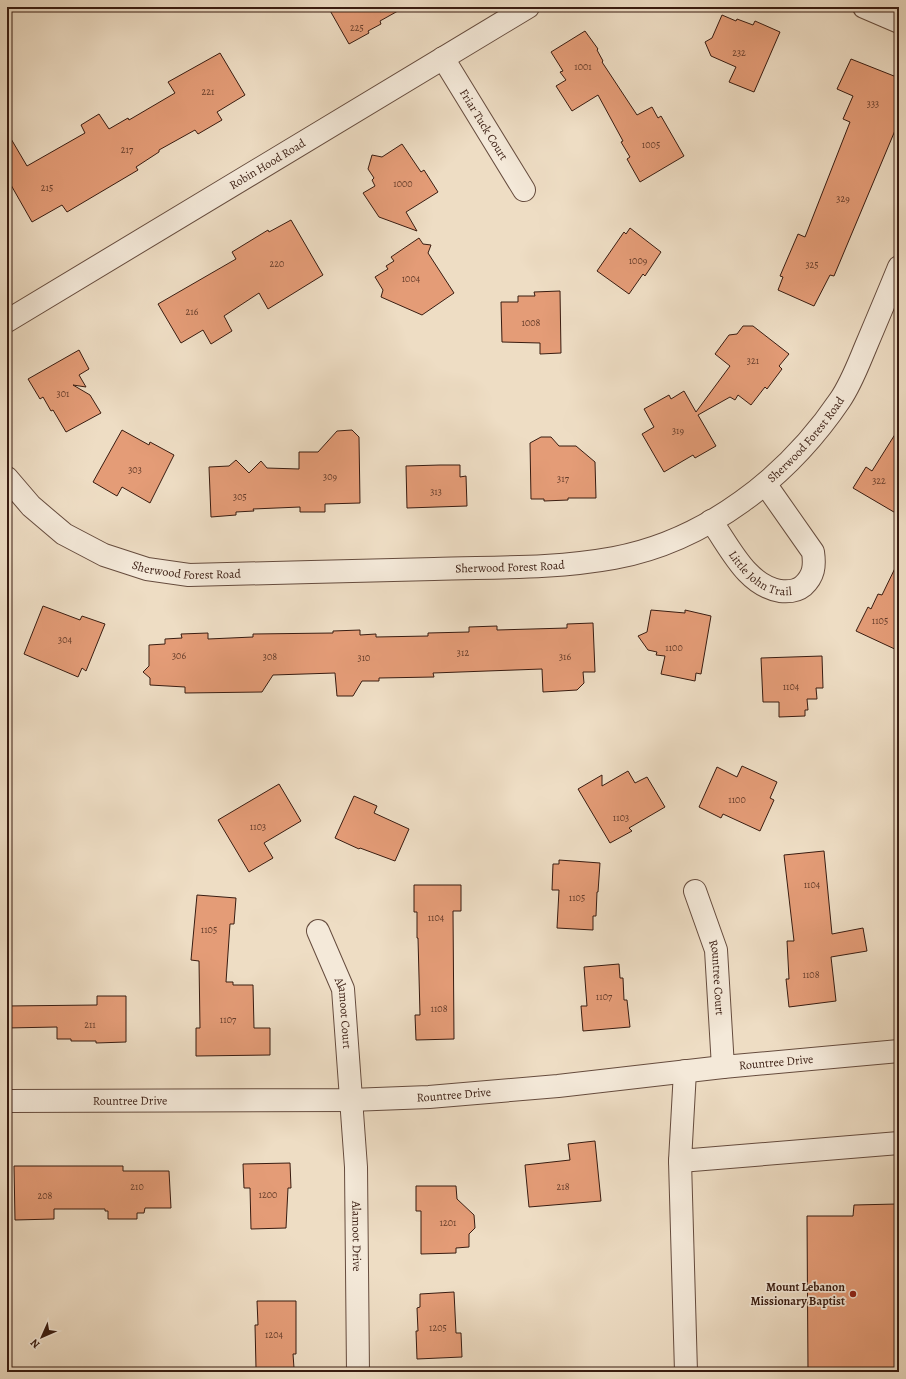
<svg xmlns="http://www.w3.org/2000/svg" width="906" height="1379" font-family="Alegreya,serif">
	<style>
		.building { fill: #e49c77; stroke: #391c11 }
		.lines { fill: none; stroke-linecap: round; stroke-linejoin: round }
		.minor-casing { stroke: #664c3e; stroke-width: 24 }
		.minor { stroke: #f4e9d9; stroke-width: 22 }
		.poi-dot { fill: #8f2418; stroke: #f4e9d9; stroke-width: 1.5 }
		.labels { text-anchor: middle; stroke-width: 3.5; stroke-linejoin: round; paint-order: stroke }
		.number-label { font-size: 10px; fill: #643c2a }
		.street-label { font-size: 12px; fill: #391c11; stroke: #f4e9d9 }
		.poi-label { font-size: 12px; font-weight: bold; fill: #391c11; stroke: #f4e9d9; text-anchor: end }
	</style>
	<rect width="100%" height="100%" fill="#eeddc4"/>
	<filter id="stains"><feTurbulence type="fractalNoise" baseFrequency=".005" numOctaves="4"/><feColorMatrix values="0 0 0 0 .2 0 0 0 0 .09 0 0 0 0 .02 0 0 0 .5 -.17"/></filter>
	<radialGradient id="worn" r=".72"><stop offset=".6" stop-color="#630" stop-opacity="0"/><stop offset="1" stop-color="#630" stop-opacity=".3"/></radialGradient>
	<!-- building -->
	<g class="building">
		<polygon points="328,7 405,7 380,21 381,24 368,31 369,33 349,44"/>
		<polygon points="722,15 736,21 737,19 753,25 755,21 780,32 754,92 729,82 736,67 711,56 705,42 712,38"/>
		<polygon points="585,31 598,49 597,50 603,61 602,62 637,115 652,107 658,118 661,116 684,156 640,182 627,159 630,157 621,142 623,141 598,95 572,111 556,86 566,80 560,72 563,71 551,52"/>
		<polygon points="220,53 245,95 217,112 222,120 198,134 195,130 159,150 159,152 136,167 138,170 67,212 62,205 32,222 7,178 7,132 27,166 85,133 81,125 99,114 109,129 128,118 129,120 175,93 168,82"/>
		<polygon points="851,59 899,78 899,121 834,276 830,275 814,306 778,290 783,277 780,276 798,234 805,237 850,122 843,119 853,96 837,89"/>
		<polygon points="402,144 421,172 424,170 438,192 406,212 417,231 379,217 363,193 375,186 372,180 374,178 368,169 372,155 382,157"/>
		<polygon points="291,220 323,275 268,309 259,293 224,316 232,331 211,344 203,330 181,343 158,304 236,259 232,252 268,230 269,232"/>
		<polygon points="630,228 661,252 645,276 643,274 629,294 597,271 624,232 626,234"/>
		<polygon points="419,238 423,244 431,245 428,253 454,293 422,315 381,297 383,290 375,277 388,269 386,266 394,261 391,257"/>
		<polygon points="560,291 561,353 540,354 540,343 502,342 501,302 518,302 518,296 535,296 534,292"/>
		<polygon points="743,326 753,326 789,354 779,366 782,369 767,389 765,387 751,405 738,395 735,400 730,397 698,415 716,446 695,458 693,455 664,472 642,434 654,427 644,409 669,395 671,399 684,391 696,412 730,366 715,354 729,335 737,334"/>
		<polygon points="79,350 89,369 79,375 86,387 73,385 90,395 101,413 66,432 53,410 51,411 43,397 40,399 28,379"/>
		<polygon points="899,428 899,515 853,488 866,467 872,471"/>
		<polygon points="122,430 149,445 150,442 174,455 150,503 122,487 117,496 93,482"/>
		<polygon points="352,430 359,437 360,503 325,504 325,512 300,512 300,507 253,509 254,511 236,512 236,515 211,517 209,467 229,466 236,460 249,473 261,461 267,468 299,469 299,452 318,452 337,431"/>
		<polygon points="541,437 551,437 559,446 576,446 595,462 596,498 568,498 568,500 544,501 544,499 531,499 530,443"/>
		<polygon points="440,465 460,465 460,477 466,476 467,506 407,508 406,466"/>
		<polygon points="899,560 899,651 856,631 868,607 871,609 878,594 882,595"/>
		<polygon points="43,606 80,620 82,616 105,624 86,671 82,668 78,677 24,654"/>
		<polygon points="651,610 685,613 685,610 711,616 701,674 696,673 695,681 661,674 665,656 656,655 657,652 648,650 638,636 647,632"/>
		<polygon points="593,623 595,672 583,672 584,683 577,690 543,692 542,669 433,673 434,677 379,678 379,681 362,681 353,696 337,696 335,673 273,675 262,692 185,693 185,687 150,685 150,678 143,672 149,666 149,645 165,644 165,639 182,638 181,634 208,633 208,639 253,637 253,634 333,633 333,631 360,630 360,635 376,634 376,637 428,636 428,633 469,632 469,627 497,626 497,630 567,628 567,624"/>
		<polygon points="822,656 823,688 816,688 817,699 807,699 808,710 805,710 805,716 779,717 779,702 763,702 761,658"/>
		<polygon points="742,766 777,782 770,798 774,800 760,831 723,814 721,818 699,807 717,767 737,777"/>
		<polygon points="628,771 635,783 647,777 665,807 629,828 632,831 610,843 578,789 602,775 602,786"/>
		<polygon points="279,784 301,821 264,843 273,858 249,872 218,820"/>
		<polygon points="354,796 377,806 374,813 409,829 395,861 360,848 359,849 335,838"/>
		<polygon points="824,851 832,934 863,928 867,951 831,957 836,1001 789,1007 786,979 789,979 787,941 794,941 784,855"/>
		<polygon points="559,860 600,863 598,892 597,892 596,916 593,916 593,930 557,928 559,890 552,890 553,864 559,864"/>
		<polygon points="414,885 461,885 461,911 453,911 454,1039 416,1040 415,1015 420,1015 418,938 417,938 417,912 414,912"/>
		<polygon points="197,895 236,898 234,924 230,924 226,982 233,982 233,985 253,985 254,1028 270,1028 270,1055 196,1056 196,1028 200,1028 199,961 191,960"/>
		<polygon points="619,964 620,978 623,978 624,1000 627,1000 630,1027 583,1031 581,1006 587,1006 584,967"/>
		<polygon points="97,996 126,996 126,1042 96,1043 96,1041 71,1041 71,1039 57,1039 57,1027 7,1028 7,1006 97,1005"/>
		<polygon points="595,1141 601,1201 529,1207 525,1165 570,1160 568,1144"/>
		<polygon points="290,1163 291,1188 288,1188 286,1228 251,1229 250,1188 244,1188 243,1164"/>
		<polygon points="14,1166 123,1166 123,1171 169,1171 171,1208 145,1208 144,1213 137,1213 137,1219 108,1219 108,1211 105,1211 105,1209 54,1209 54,1219 15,1220"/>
		<polygon points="416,1186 456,1186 457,1199 474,1215 475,1228 469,1234 469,1247 456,1248 456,1253 421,1254 421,1211 416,1211"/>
		<polygon points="897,1204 898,1216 899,1216 899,1372 808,1372 807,1216 853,1216 854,1205"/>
		<polygon points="454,1292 456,1333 461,1333 462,1357 417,1359 416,1331 418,1331 417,1308 420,1307 420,1294"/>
		<polygon points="257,1301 296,1301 296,1354 293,1354 294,1368 256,1368 255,1325 258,1325"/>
	</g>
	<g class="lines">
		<!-- minor casing -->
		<g class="minor-casing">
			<g id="minor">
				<polyline points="864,7 899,22"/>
				<path id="s1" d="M 443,58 L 524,190"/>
				<path id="s2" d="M 7,321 L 528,7"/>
				<path id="s3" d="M 7,478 L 31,506 L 64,534 L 104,555 L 147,569 L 189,575 C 271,573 352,571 434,569 C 494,567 554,569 614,558 C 706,541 788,477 840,400 C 851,384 858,365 866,346 C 877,320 888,294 899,267"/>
				<path id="s4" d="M 711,521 C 730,547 746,585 780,591 C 789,592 797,591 803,586 C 814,576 815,566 813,552 L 766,485"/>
				<path id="s5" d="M 695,891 L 716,950 L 723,1067"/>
				<path id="s6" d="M 318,931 L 343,989 L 356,1167 L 358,1372"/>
				<polyline points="685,1071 680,1161 899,1143"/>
				<path id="s7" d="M 7,1101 L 350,1100 L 429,1097 L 558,1086 L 723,1067 L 899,1051"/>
				<polyline points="680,1161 686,1372"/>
			</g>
		</g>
		<!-- minor -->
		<use href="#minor" class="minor"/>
	</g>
	<!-- markers -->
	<circle class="poi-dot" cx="853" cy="1294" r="4"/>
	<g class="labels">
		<!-- number labels -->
		<g class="number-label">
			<text x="357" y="31">225</text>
			<text x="739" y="56">232</text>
			<text x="583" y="70">1001</text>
			<text x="208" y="95">221</text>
			<text x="873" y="107">333</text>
			<text x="651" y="148">1005</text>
			<text x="127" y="153">217</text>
			<text x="403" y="187">1000</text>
			<text x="47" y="191">215</text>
			<text x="843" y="202">329</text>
			<text x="638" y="264">1009</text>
			<text x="277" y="267">220</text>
			<text x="812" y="268">325</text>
			<text x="411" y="282">1004</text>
			<text x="192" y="315">216</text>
			<text x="531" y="326">1008</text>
			<text x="753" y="364">321</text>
			<text x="63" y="397">301</text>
			<text x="678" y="434">319</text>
			<text x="135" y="473">303</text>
			<text x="330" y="480">309</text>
			<text x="563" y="482">317</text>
			<text x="879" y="484">322</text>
			<text x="436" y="495">313</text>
			<text x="240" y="500">305</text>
			<text x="880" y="624">1105</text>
			<text x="65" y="643">304</text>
			<text x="674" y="651">1100</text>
			<text x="463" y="656">312</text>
			<text x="179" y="659">306</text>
			<text x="270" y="660">308</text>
			<text x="565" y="660">316</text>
			<text x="364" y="661">310</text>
			<text x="791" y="690">1104</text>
			<text x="737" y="803">1100</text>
			<text x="621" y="821">1103</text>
			<text x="258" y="830">1103</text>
			<text x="812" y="888">1104</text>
			<text x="577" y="901">1105</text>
			<text x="436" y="921">1104</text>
			<text x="209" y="933">1105</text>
			<text x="811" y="978">1108</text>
			<text x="604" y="1000">1107</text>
			<text x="439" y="1012">1108</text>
			<text x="228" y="1023">1107</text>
			<text x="90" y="1028">211</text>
			<text x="137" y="1190">210</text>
			<text x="563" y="1190">218</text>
			<text x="268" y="1198">1200</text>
			<text x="45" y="1199">208</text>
			<text x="448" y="1226">1201</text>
			<text x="438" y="1331">1205</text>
			<text x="274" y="1338">1204</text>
		</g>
		<!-- street labels -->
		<g class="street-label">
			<text dy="4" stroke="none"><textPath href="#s1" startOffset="78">Friar Tuck Court</textPath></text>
			<text dy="4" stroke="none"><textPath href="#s2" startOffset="304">Robin Hood Road</textPath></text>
			<text dy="4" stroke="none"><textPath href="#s3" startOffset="869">Sherwood Forest Road</textPath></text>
			<text dy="4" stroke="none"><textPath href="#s3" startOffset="534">Sherwood Forest Road</textPath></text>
			<text dy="4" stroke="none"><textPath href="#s3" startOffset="210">Sherwood Forest Road</textPath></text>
			<text dy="4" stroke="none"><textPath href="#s4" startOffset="75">Little John Trail</textPath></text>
			<text dy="4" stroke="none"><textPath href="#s5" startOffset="90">Rountree Court</textPath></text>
			<text dy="4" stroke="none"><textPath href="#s6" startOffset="87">Alamoot Court</textPath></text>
			<text dy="4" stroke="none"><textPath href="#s7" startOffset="771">Rountree Drive</textPath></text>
			<text dy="4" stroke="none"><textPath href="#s7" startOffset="447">Rountree Drive</textPath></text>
			<text dy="4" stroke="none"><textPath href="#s7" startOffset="123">Rountree Drive</textPath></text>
			<text dy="4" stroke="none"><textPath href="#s6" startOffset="311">Alamoot Drive</textPath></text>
		</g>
		<!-- poi labels -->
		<g class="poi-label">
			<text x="845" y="1291">Mount Lebanon<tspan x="845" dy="14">Missionary Baptist</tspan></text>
		</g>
	</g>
	<!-- margin -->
	<rect width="906" height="1379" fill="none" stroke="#eeddc4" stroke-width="24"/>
	<rect x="8" y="8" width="890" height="1363" fill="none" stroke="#391c11" stroke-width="2"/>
	<rect x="12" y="12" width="882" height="1355" fill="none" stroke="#391c11"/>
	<!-- north arrow -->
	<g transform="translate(42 1337) rotate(225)" stroke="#f4e9d9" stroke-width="3" paint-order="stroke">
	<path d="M0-3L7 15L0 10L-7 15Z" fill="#391c11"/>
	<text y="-6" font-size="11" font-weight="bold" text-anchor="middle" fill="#391c11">N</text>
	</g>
	<rect width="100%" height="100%" filter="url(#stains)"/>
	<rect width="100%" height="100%" fill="url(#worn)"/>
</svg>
